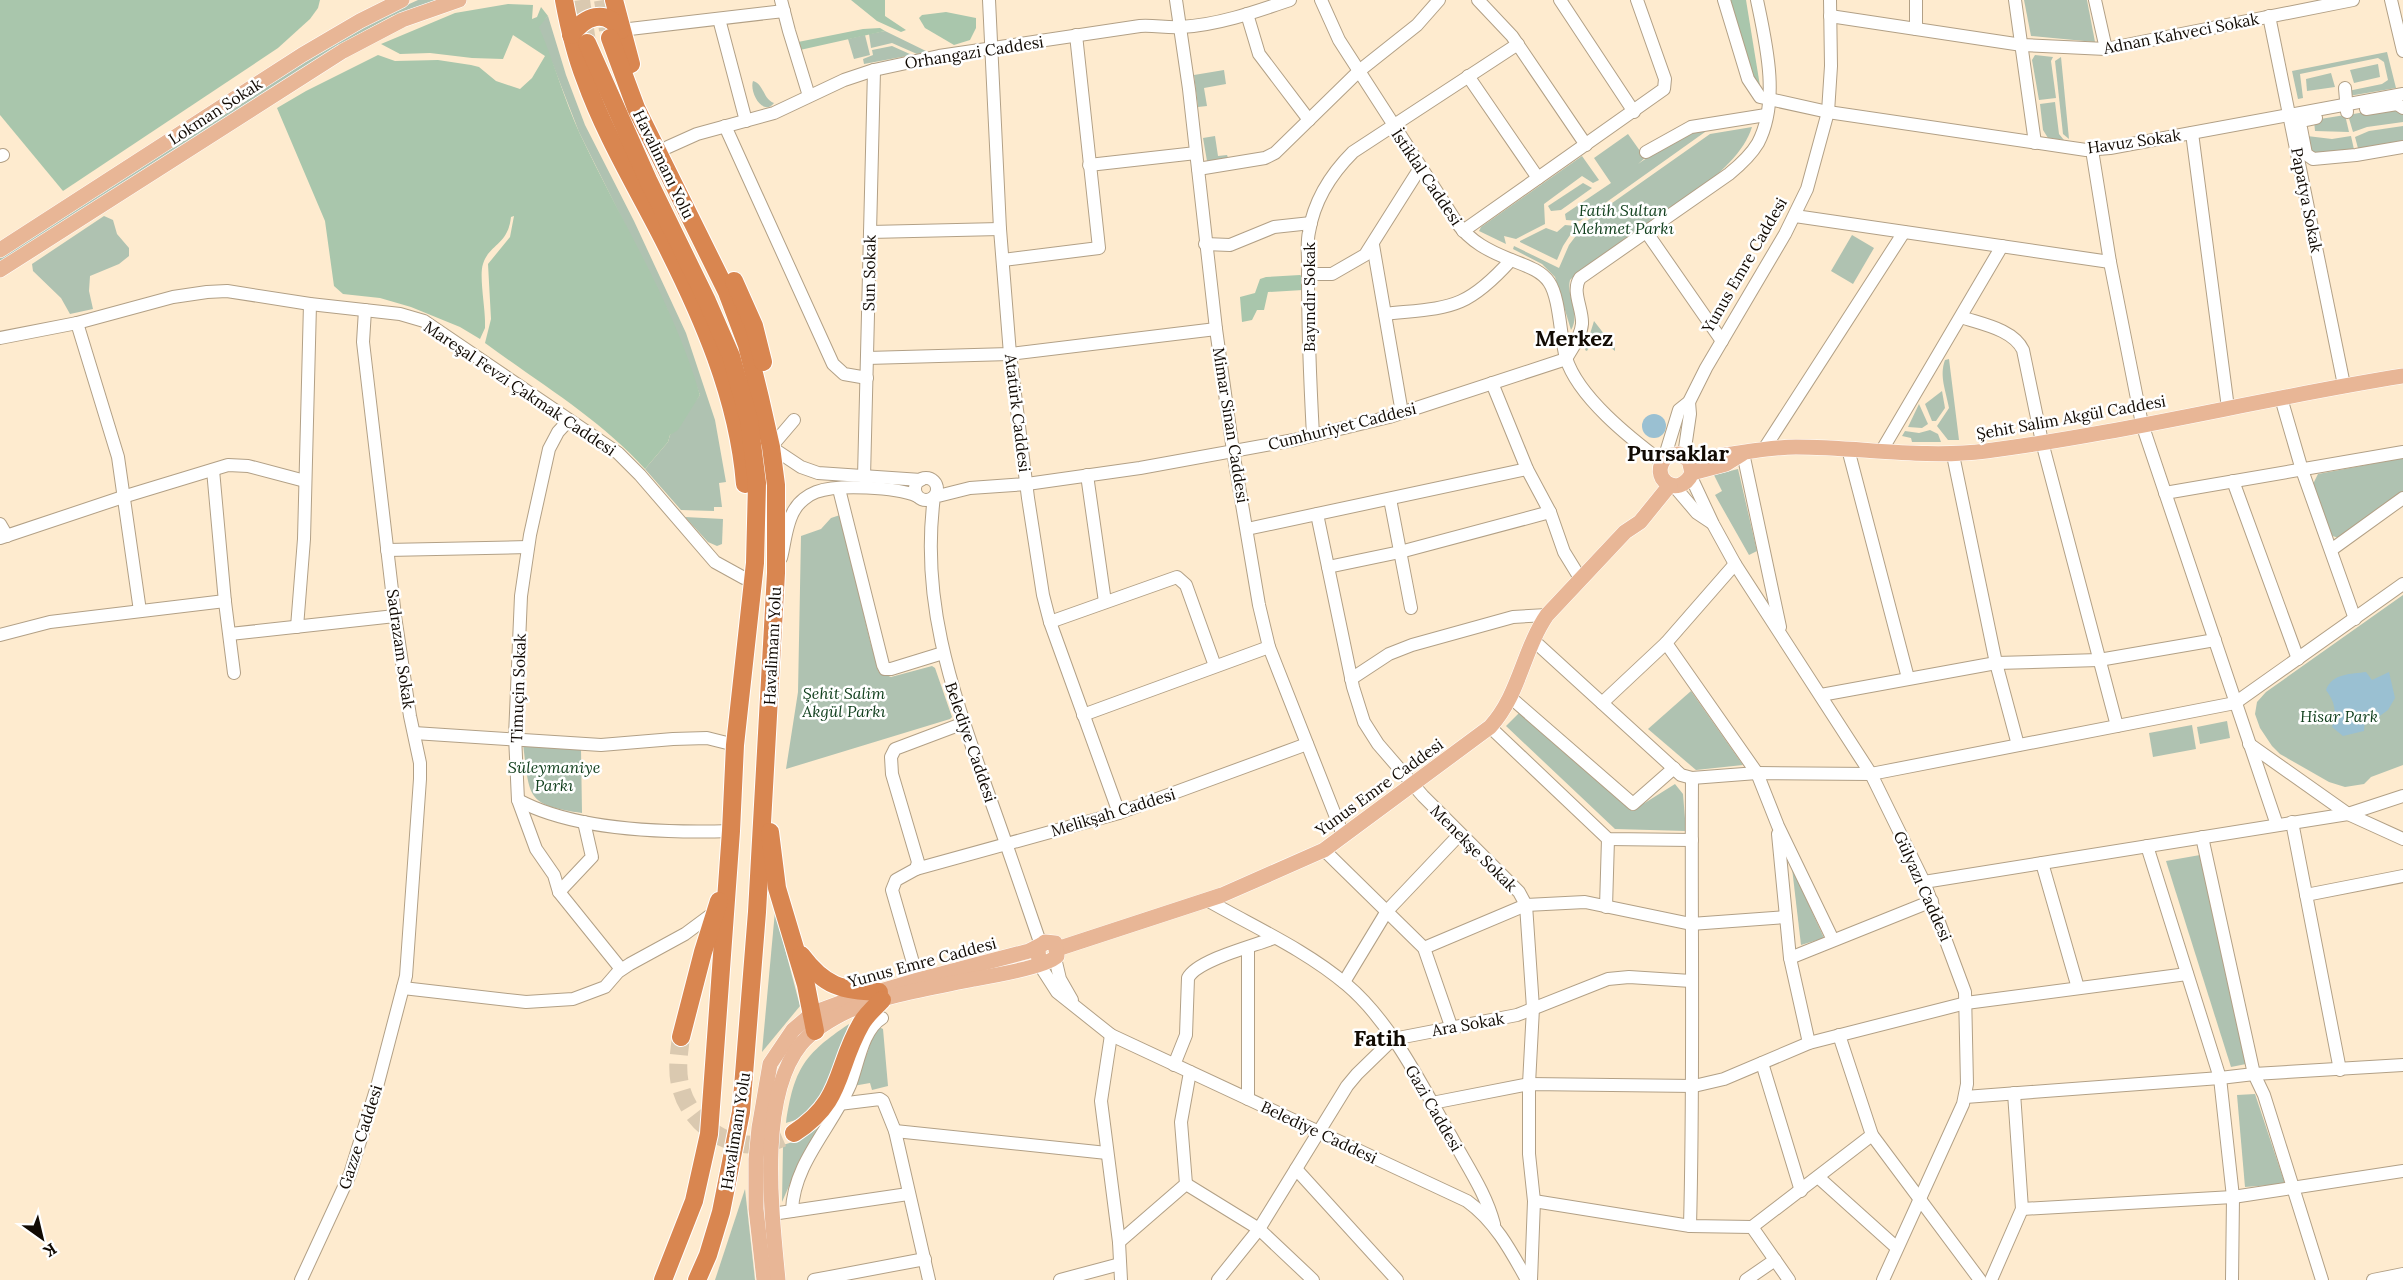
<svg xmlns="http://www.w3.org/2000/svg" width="2403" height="1280" font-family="Lora,serif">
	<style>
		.green { fill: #afc2b1 }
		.forest { fill: #a9c6ac }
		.water { fill: #9ac0d2 }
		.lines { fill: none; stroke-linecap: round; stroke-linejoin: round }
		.highway-tunnel { stroke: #dac9b0; stroke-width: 18; stroke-dasharray: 18 9; stroke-linecap: butt }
		.minor-casing { stroke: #b2a086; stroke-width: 14 }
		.major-casing { stroke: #fff; stroke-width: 16 }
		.highway-casing { stroke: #fff; stroke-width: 20 }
		.minor { stroke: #fff; stroke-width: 12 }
		.major { stroke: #e8b696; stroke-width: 15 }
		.highway { stroke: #d98650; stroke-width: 18 }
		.labels { text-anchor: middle; stroke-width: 5; stroke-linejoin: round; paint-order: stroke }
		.street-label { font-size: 16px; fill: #110a03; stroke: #fff }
		.park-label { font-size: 16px; font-style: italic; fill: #12401e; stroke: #fff }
		.district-label { font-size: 22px; font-weight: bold; fill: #110a03; stroke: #fff }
	</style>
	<rect width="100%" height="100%" fill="#feebcf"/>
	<!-- green -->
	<g class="green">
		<polygon points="418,0 436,0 392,16 353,37 0,262 0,256 271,81 385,15"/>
		<polygon points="2024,0 2087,0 2095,42 2031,36"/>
		<polygon points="548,16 566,75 585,125 634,221 686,333 715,420 726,482 719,483 722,507 714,507 714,511 681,510 645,469 668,442 670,435 700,395 667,309 579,132 538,26"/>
		<polygon points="885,31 928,52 917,54 892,43 871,48 869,34"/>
		<polygon points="865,35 870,55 854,59 848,39"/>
		<polygon points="892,46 912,55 864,64 863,59 873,55 872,50"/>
		<polygon points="2387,52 2396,88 2349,96 2348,91 2382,84 2388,80 2384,62 2378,58 2300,74 2303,98 2298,99 2292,71"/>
		<polygon points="2035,55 2053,57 2051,61 2056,98 2039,100 2032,60"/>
		<polygon points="2061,57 2069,139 2063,134 2055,61"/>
		<polygon points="2378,64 2380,77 2354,83 2350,70"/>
		<polygon points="1224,70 1226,84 1204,88 1207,106 1198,107 1194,75"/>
		<polygon points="2331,73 2335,87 2307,91 2306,79"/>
		<path d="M 753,81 C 764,84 763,99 774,103 C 763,117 749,92 753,81 Z"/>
		<polygon points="2055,102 2059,134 2064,140 2048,138 2043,130 2040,104"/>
		<polygon points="2398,106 2403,113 2403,122 2367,127 2353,132 2348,115"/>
		<polygon points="2345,115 2349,132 2315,131 2314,120"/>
		<polygon points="2403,126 2403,145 2359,152 2355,137 2369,131"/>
		<path d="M 1752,127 C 1734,186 1615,237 1570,280 C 1566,296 1581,314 1571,330 L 1555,277 L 1542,264 L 1513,249 L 1514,246 L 1559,268 L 1569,245 L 1588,220 L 1710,134 Z"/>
		<path d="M 1702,130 L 1705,132 L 1580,221 L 1566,220 L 1565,214 L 1611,183 L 1594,158 L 1628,134 L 1645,158 L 1638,164 C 1658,151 1678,133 1702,130 Z"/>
		<polygon points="1215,136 1218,156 1227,155 1229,160 1207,161 1203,138"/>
		<polygon points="2307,136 2332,139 2351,136 2355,154 2312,157"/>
		<polygon points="1582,156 1599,180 1593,183 1582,176 1544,204 1545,224 1516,239 1504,236 1506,244 1479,231 1481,227"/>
		<polygon points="1583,183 1592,188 1561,210 1551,211 1548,206"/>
		<polygon points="104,216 113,220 117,234 129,248 129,256 119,264 90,276 89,291 93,309 70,314 61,298 33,271 32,264"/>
		<polygon points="1565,225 1576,226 1563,246 1557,260 1520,242 1520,241 1546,228 1557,232"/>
		<polygon points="1852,235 1874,248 1853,284 1831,271"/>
		<polygon points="1594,321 1615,348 1615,351 1601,340 1591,343 1587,351 1585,350"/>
		<path d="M 1949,359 L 1959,440 L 1948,440 L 1937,426 L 1949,408 C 1946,391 1939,376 1945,360 Z"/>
		<polygon points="1942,391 1945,408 1936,421 1932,421 1925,404"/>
		<polygon points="1919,404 1928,424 1922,428 1908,427"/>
		<polygon points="1930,430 1938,434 1941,442 1912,442 1911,438 1902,436 1905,431 1919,433"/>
		<polygon points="2403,458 2403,493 2339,538 2329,535 2312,486 2318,474"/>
		<polygon points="1738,469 1757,551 1749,555 1715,495 1722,491 1714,475"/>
		<polygon points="840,515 870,641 879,672 891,677 932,666 935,668 952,717 950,719 786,769 798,692 801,536 821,529 831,518"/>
		<polygon points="685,517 723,519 722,544 717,546 708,542"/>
		<polygon points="2403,595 2403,765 2371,777 2364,784 2345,787 2329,782 2280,754 2272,746 2260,728 2255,714 2257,702 2266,692"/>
		<polygon points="1691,691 1743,765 1696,770 1648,729"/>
		<polygon points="1519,713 1632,811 1675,784 1683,794 1686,831 1615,829 1506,726"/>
		<polygon points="2227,721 2230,738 2200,744 2197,727"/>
		<polygon points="2192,725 2196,749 2153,757 2149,733"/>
		<path d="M 523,744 L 581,749 L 582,813 C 525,805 530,797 523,744 Z"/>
		<polygon points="2200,855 2246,1064 2231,1067 2166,861"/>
		<polygon points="1792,868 1824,938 1801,945"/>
		<polygon points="775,911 800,1006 762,1052"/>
		<path d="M 849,1024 C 838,1054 830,1096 803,1116 C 799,1120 791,1121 786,1123 C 794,1069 804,1054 849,1024 Z"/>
		<polygon points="875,1025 883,1029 888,1086 872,1090 870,1083 853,1086 868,1051"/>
		<polygon points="2255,1094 2285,1184 2245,1187 2237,1095"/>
		<polygon points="818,1128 803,1154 782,1202 783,1145 799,1140"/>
		<polygon points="745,1189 755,1280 715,1280"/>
	</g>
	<!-- forest -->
	<g class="forest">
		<polygon points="0,0 320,0 318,8 310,19 278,48 63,191 0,115"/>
		<polygon points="851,0 885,0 885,16 906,30 901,32 877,21"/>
		<polygon points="1729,0 1746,0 1760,86 1754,80"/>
		<path d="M 508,4 L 533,5 L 532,19 L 537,17 L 541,7 L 548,16 L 539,27 C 554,62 564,99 580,134 C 621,221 673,302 700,395 L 678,430 L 670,435 L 668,442 L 645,469 C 600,419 539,383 485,343 L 491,319 L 488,264 L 510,237 L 514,216 L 511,217 C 508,245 489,244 483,264 C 479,275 485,307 485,321 L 485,328 L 480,339 L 460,327 L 411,307 L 380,298 L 343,294 L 334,286 L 325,221 L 277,108 L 306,91 L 378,55 L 395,61 L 438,60 L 471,65 L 479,67 L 496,81 L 520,89 L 532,78 L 545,56 L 513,35 L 503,59 L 472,58 L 430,53 L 400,54 L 381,44 L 455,13 Z"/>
		<polygon points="946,12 976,18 976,28 970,40 954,45 925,28 919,18 922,15"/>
		<polygon points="880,28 885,31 800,50 798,42 863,29"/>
		<polygon points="1300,275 1304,277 1303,290 1268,292 1264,310 1257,310 1252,320 1242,322 1240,297 1255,293 1260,279 1266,277"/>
	</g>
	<!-- water -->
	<g class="water">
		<circle cx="1654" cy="426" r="12"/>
		<path d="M 2366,672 L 2372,680 L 2389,672 L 2395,698 L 2388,710 L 2377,718 L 2365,715 L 2364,731 L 2343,736 L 2332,727 C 2337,712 2335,702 2326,690 C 2332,673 2352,674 2366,672 Z"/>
	</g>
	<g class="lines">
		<!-- highway-tunnel -->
		<g class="highway-tunnel">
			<polyline points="581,0 587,43"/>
			<polyline points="603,0 608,30"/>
			<path d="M 681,1037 C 679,1054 676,1071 681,1088 C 690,1123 727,1150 763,1144 C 775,1142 784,1137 794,1133"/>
		</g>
		<!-- minor casing -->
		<g class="minor-casing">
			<g id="minor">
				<polyline points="781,0 789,31 809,96"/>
				<polyline points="989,0 1000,229 1010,354 1028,498 1043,595 1050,622 1119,813"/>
				<polyline points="1176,0 1189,89 1216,329 1233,451 1259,605 1269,647 1343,835"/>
				<path d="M 1321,0 L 1339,40 L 1457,223 C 1471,242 1489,251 1509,259 C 1523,265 1540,269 1549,282 C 1560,298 1560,337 1566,358 C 1578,397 1630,438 1662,462"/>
				<polyline points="1478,0 1512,36 1586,145"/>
				<polyline points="1560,0 1634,112"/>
				<polyline points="1724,0 1748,79 1760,97 1828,112 2086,150 2110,148 2403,94"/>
				<polyline points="2015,0 2035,143"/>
				<polyline points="2095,0 2106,49"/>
				<polyline points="2391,0 2403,51"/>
				<polyline points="1247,14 1259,54 1309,120"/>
				<polyline points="1830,16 2022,45 2106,49 2353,0"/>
				<polyline points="2269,16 2344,385"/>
				<polyline points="719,19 746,121"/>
				<polyline points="1916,29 1916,0"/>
				<polyline points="621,30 784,11"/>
				<polyline points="1468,76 1538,178"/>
				<polyline points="2345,88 2347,112"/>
				<polyline points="2366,109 2397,104 2403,108"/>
				<polyline points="2316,118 2302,121 2300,123 2306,154 2313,159 2356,155 2403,147"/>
				<polyline points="725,126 833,364 844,374 867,378"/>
				<polyline points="2192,133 2228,408"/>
				<path d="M 668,147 L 697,134 L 774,113 L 844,80 L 874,70 L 939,56 L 1140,26 C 1154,25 1167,28 1181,27 C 1218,25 1255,12 1290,0"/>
				<polyline points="2092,150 2110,262 2142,424 2277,825"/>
				<polyline points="1646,152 1691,127 1766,115"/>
				<polyline points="0,156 3,155"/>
				<polyline points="1089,165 1196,153"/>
				<polyline points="1198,169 1265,158 1275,153 1359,71 1417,25 1439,0"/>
				<polyline points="1795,216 2110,262"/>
				<polyline points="1463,231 1664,89 1665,79 1637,0"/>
				<polyline points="870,232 1000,229"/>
				<polyline points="1647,233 1722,341"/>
				<polyline points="1205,244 1230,245 1274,227 1311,223"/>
				<polyline points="1373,245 1402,413"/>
				<polyline points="1003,260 1099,248 1076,35"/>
				<polyline points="1309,274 1332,274 1365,255 1420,168"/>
				<path d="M 1385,314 C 1450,307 1465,311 1511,260"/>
				<path d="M 1961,317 C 1981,324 2013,329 2023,350 L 2042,442 L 2117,726"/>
				<polyline points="77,323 118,457 140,611"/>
				<polyline points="0,338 77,323 173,297 207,292 227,291 310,304 400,314 424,321 618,453 640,475 715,562 744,578"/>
				<polyline points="867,358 1010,354 1216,329"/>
				<polyline points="1492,383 1527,469 1550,512 1564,552 1580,578"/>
				<polyline points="2281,398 2302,470 2355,619"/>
				<polyline points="569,420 558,432 549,449 530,535 521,596 515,736 518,800 536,849 554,875 559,892 621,969"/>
				<polyline points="794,420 771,447 801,467 818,473 921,480"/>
				<path d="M 1313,435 C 1310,381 1308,327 1308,273 C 1309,260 1306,245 1309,232 C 1314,201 1332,173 1353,152 L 1518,44"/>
				<polyline points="1764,449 1904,232"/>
				<polyline points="1848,449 1908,678"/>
				<polyline points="1882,450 2002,246"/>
				<polyline points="1743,453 1780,627"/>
				<polyline points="1684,455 1690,414 1689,402"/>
				<polyline points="1953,455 1996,663 2018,745"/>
				<polyline points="1664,459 1679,410 1689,402 1706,368 1785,234 1807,189 1828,112 1831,66 1830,0"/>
				<polyline points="213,470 225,602 234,673"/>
				<polyline points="1087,475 1105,602"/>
				<polyline points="864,477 874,70"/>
				<polyline points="1691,477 1713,524 1735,564 1871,774 1924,882 1965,992 1967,1084 1963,1104 1883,1280"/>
				<circle cx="926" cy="489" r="11"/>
				<polyline points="2233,481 2298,659"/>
				<polyline points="1674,486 1697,513 1712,523"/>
				<polyline points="839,489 883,665 885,669 891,669 943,653"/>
				<polyline points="2165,493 2403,452"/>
				<polyline points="1390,499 1411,608"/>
				<polyline points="1317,514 1353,687 1364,722 1378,744 1423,796 1519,892 1526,905 1533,1008 1529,1084 1529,1154 1534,1201 1531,1280"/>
				<polyline points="0,524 7,536"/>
				<polyline points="1247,529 1527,469"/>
				<polyline points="0,538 126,496 228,465 248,466 305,481"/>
				<polyline points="387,550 528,547"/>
				<polyline points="2331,550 2403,498"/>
				<path d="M 781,558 C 785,543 786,522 795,509 C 799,502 808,495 816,492 C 838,484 896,487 917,496"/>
				<polyline points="1328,567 1400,552 1550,512"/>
				<polyline points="1050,622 1177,577 1186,585 1215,666"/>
				<polyline points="297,627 304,539 310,304"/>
				<polyline points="230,634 395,616"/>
				<polyline points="0,635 50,622 225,601"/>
				<polyline points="1533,640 1681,775 1692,778 1757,773 1871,774 2235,703 2403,584"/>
				<polyline points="1666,643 1757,773 1778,826 1833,940"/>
				<polyline points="1351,679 1389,654 1412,645 1513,617 1547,615"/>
				<polyline points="1821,695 1996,663 2099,660 2215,640"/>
				<polyline points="1510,697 1633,804 1674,768"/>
				<polyline points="1602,703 1666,643 1735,564"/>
				<polyline points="1083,715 1269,647"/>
				<polyline points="1490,727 1608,839 1692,840"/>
				<polyline points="414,733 601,745 673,739 707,738 735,745"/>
				<polyline points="2249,744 2348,814 2403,839"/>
				<path d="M 518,800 C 575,831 667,833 731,831"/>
				<polyline points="2292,822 2340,1070"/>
				<polyline points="1778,834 1790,958 1809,1043"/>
				<polyline points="2202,837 2254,1074 2264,1095 2322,1280"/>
				<polyline points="2147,846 2220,1078 2233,1197 2232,1280"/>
				<polyline points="1324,850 1424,948 1451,1026"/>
				<polyline points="2042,863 2078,988"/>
				<polyline points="916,869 1119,813 1307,744"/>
				<polyline points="1924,882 2348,814 2403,796"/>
				<polyline points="559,892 592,857 584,822"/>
				<polyline points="2306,895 2403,876"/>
				<path d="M 1207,900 C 1254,927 1306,950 1347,985 C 1392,1023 1423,1088 1452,1138 C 1467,1166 1486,1193 1494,1224"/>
				<polyline points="1606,907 1608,839"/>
				<path d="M 1041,945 C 1023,893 1006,842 987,790 C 953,692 920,603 934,497 L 970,488 L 1027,484 L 1140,468 L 1294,440 L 1389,417 L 1566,359 C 1572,348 1581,337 1582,324 C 1583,309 1571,291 1580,278 L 1729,174 C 1740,165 1751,155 1758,143 C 1780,101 1766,43 1757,0"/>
				<polyline points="1424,948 1526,905 1585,902 1691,924 1786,917"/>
				<polyline points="1055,958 1060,979 1072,1000"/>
				<polyline points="1790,958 1932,901"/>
				<path d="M 1039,964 L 1057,992 L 1111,1035 L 1467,1201 C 1495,1221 1511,1251 1527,1280"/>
				<polyline points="918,980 892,890 896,880 916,869 918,862 892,774 891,757 895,749 964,723"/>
				<polyline points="1344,982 1387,911 1460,834"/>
				<polyline points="403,988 526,1002 573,999 605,987 618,972 630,964 685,934 716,911"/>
				<polyline points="1111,1035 1101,1101 1119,1242 1121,1280"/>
				<polyline points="1839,1035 1872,1135 1980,1280"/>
				<polyline points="1762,1063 1801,1191"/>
				<path d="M 1174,1065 L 1186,1035 L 1188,978 C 1197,960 1254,946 1274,938"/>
				<polyline points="1965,1097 2220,1078 2254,1074 2403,1065"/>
				<polyline points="1248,1099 1248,948"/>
				<polyline points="1432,1103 1529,1084 1694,1086 1724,1079 1809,1043 1966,1003 2187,974"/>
				<polyline points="839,1104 880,1099 883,1101 895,1131 929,1280"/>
				<polyline points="895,1131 1107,1153"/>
				<polyline points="1296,1169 1397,1280"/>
				<polyline points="1818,1177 1897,1248"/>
				<polyline points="1186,1184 1259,1229 1313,1280"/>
				<polyline points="1534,1201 1690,1226 1752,1227 1789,1280"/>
				<polyline points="2022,1209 2233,1197 2403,1171"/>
				<path d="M 792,1211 C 793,1164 832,1127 850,1085 C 858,1065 862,1030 882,1018"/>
				<polyline points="772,1214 908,1194"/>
				<path d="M 1690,1226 C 1694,1077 1691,927 1692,778"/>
				<polyline points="1752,1227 1872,1135"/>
				<polyline points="1119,1242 1186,1184 1181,1122 1190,1072"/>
				<polyline points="301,1280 350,1174 378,1083 406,976 420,779 420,763 410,716 395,616 363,342 365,310"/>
				<polyline points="814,1280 925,1259"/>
				<polyline points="1060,1280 1120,1264"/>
				<polyline points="1218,1280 1259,1229 1347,1086 1357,1074 1393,1039 1517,1015 1608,979 1629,977 1691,981"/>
				<polyline points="1746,1280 1775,1260"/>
				<polyline points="1991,1280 2022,1209 2014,1093"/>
				<polyline points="2373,1280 2403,1274"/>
			</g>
		</g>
		<!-- major casing -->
		<g class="major-casing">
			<g id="major">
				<polyline points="0,250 302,55 360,21 402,0"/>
				<polyline points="0,270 343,51 402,20 459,0"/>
				<path d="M 1687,458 C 1723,458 1759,447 1796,447 C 1859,447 1923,459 1986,451 C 2126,433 2264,398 2403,376"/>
				<path d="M 1692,473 L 1689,460 L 1679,454 L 1667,456 C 1646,477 1679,501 1692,473 L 1726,464 L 1742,454"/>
				<path d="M 1057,949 L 1222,895 L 1324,850 L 1490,727 C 1519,696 1523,650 1547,615 L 1625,532 L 1640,522 L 1670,485"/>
				<polyline points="764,1280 756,1209 756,1159 759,1128 770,1064 793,1030 813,1013 840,1003 918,980 1029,951 1041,945"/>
				<path d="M 778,1280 C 772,1215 757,1098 801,1044 C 813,1030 833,1018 850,1010 C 885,995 936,987 974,979 C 992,976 1046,967 1057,956 L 1055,943 L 1045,942 L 1038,948 L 1039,964"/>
			</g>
		</g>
		<!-- highway casing -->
		<g class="highway-casing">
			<g id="highway">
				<path d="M 564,0 C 569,27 575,53 585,79 C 605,135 636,186 663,239 C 702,316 738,397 745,484"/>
				<polyline points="614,0 631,64"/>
				<path d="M 571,35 C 585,16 605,8 621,30"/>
				<polyline points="610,38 636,108 727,292 747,345 760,398 771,447 776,485 776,573 757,912 741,1112 721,1212 708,1255 697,1280"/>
				<polyline points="587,43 648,180 707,301 731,356 749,420 757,483 755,563 735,745 731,831 709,1134 694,1201 663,1280"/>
				<polyline points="734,281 754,326 763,362"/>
				<polyline points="770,832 777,888 806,985 815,1031"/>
				<path d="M 801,955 C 825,987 841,990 879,992"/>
				<polyline points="681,1037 703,952 719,901"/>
				<path d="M 794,1133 C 844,1101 835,1069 861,1024 C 866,1015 874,1008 882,1000"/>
			</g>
		</g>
		<!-- minor -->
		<use href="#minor" class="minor"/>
		<!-- major -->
		<use href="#major" class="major"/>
		<!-- highway -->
		<use href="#highway" class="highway"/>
	</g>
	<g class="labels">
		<!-- street labels -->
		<g class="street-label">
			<text transform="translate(2181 33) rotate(-11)" y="6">Adnan Kahveci Sokak</text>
			<text transform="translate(974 52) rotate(-9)" y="6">Orhangazi Caddesi</text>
			<text transform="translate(215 111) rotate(-33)" y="6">Lokman Sokak</text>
			<text transform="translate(2134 141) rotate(-8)" y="6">Havuz Sokak</text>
			<text transform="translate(664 164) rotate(64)" y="6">Havalimanı Yolu</text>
			<text transform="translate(1427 177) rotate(56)" y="6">İstiklal Caddesi</text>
			<text transform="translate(2307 200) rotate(79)" y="6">Papatya Sokak</text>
			<text transform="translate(1744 265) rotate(-60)" y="6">Yunus Emre Caddesi</text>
			<text transform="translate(869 273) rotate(-89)" y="6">Sun Sokak</text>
			<text transform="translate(1309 297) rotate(-90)" y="6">Bayındır Sokak</text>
			<text transform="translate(520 388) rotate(34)" y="6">Mareşal Fevzi Çakmak Caddesi</text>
			<text transform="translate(1018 413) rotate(83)" y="6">Atatürk Caddesi</text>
			<text transform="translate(2071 417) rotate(-10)" y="6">Şehit Salim Akgül Caddesi</text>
			<text transform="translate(1231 425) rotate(81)" y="6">Mimar Sinan Caddesi</text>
			<text transform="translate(1342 426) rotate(-14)" y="6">Cumhuriyet Caddesi</text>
			<text transform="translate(772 646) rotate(-87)" y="6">Havalimanı Yolu</text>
			<text transform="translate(401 649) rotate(82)" y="6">Sadrazam Sokak</text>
			<text transform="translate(518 688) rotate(-88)" y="6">Timuçin Sokak</text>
			<text transform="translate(971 742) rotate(71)" y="6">Belediye Caddesi</text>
			<text transform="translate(1379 787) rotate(-36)" y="6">Yunus Emre Caddesi</text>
			<text transform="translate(1113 812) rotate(-17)" y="6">Melikşah Caddesi</text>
			<text transform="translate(1474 848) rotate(45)" y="6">Menekşe Sokak</text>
			<text transform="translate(1923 886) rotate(66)" y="6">Gülyazı Caddesi</text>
			<text transform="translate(922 962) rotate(-15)" y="6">Yunus Emre Caddesi</text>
			<text transform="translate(1468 1024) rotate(-10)" y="6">Ara Sokak</text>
			<text transform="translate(1434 1108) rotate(60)" y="6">Gazi Caddesi</text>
			<text transform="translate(735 1131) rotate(-81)" y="6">Havalimanı Yolu</text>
			<text transform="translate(1319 1132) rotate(25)" y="6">Belediye Caddesi</text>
			<text transform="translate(360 1137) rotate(-72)" y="6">Gazze Caddesi</text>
		</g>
		<!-- park labels -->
		<g class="park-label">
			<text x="1623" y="216">Fatih Sultan<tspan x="1623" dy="18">Mehmet Parkı</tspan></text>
			<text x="844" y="699">Şehit Salim<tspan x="844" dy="18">Akgül Parkı</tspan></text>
			<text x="2339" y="722">Hisar Park</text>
			<text x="554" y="773">Süleymaniye<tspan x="554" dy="18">Parkı</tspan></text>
		</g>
		<!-- district labels -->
		<g class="district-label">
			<text x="1574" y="346">Merkez</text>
			<text x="1678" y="461">Pursaklar</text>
			<text x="1380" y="1046">Fatih</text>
		</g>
	</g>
	<!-- north arrow -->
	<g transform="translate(42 1238) rotate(146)" stroke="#ffffff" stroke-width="4.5" paint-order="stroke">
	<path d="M0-4.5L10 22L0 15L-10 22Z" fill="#110a03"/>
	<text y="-9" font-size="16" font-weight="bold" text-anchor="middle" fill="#110a03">K</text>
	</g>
</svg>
